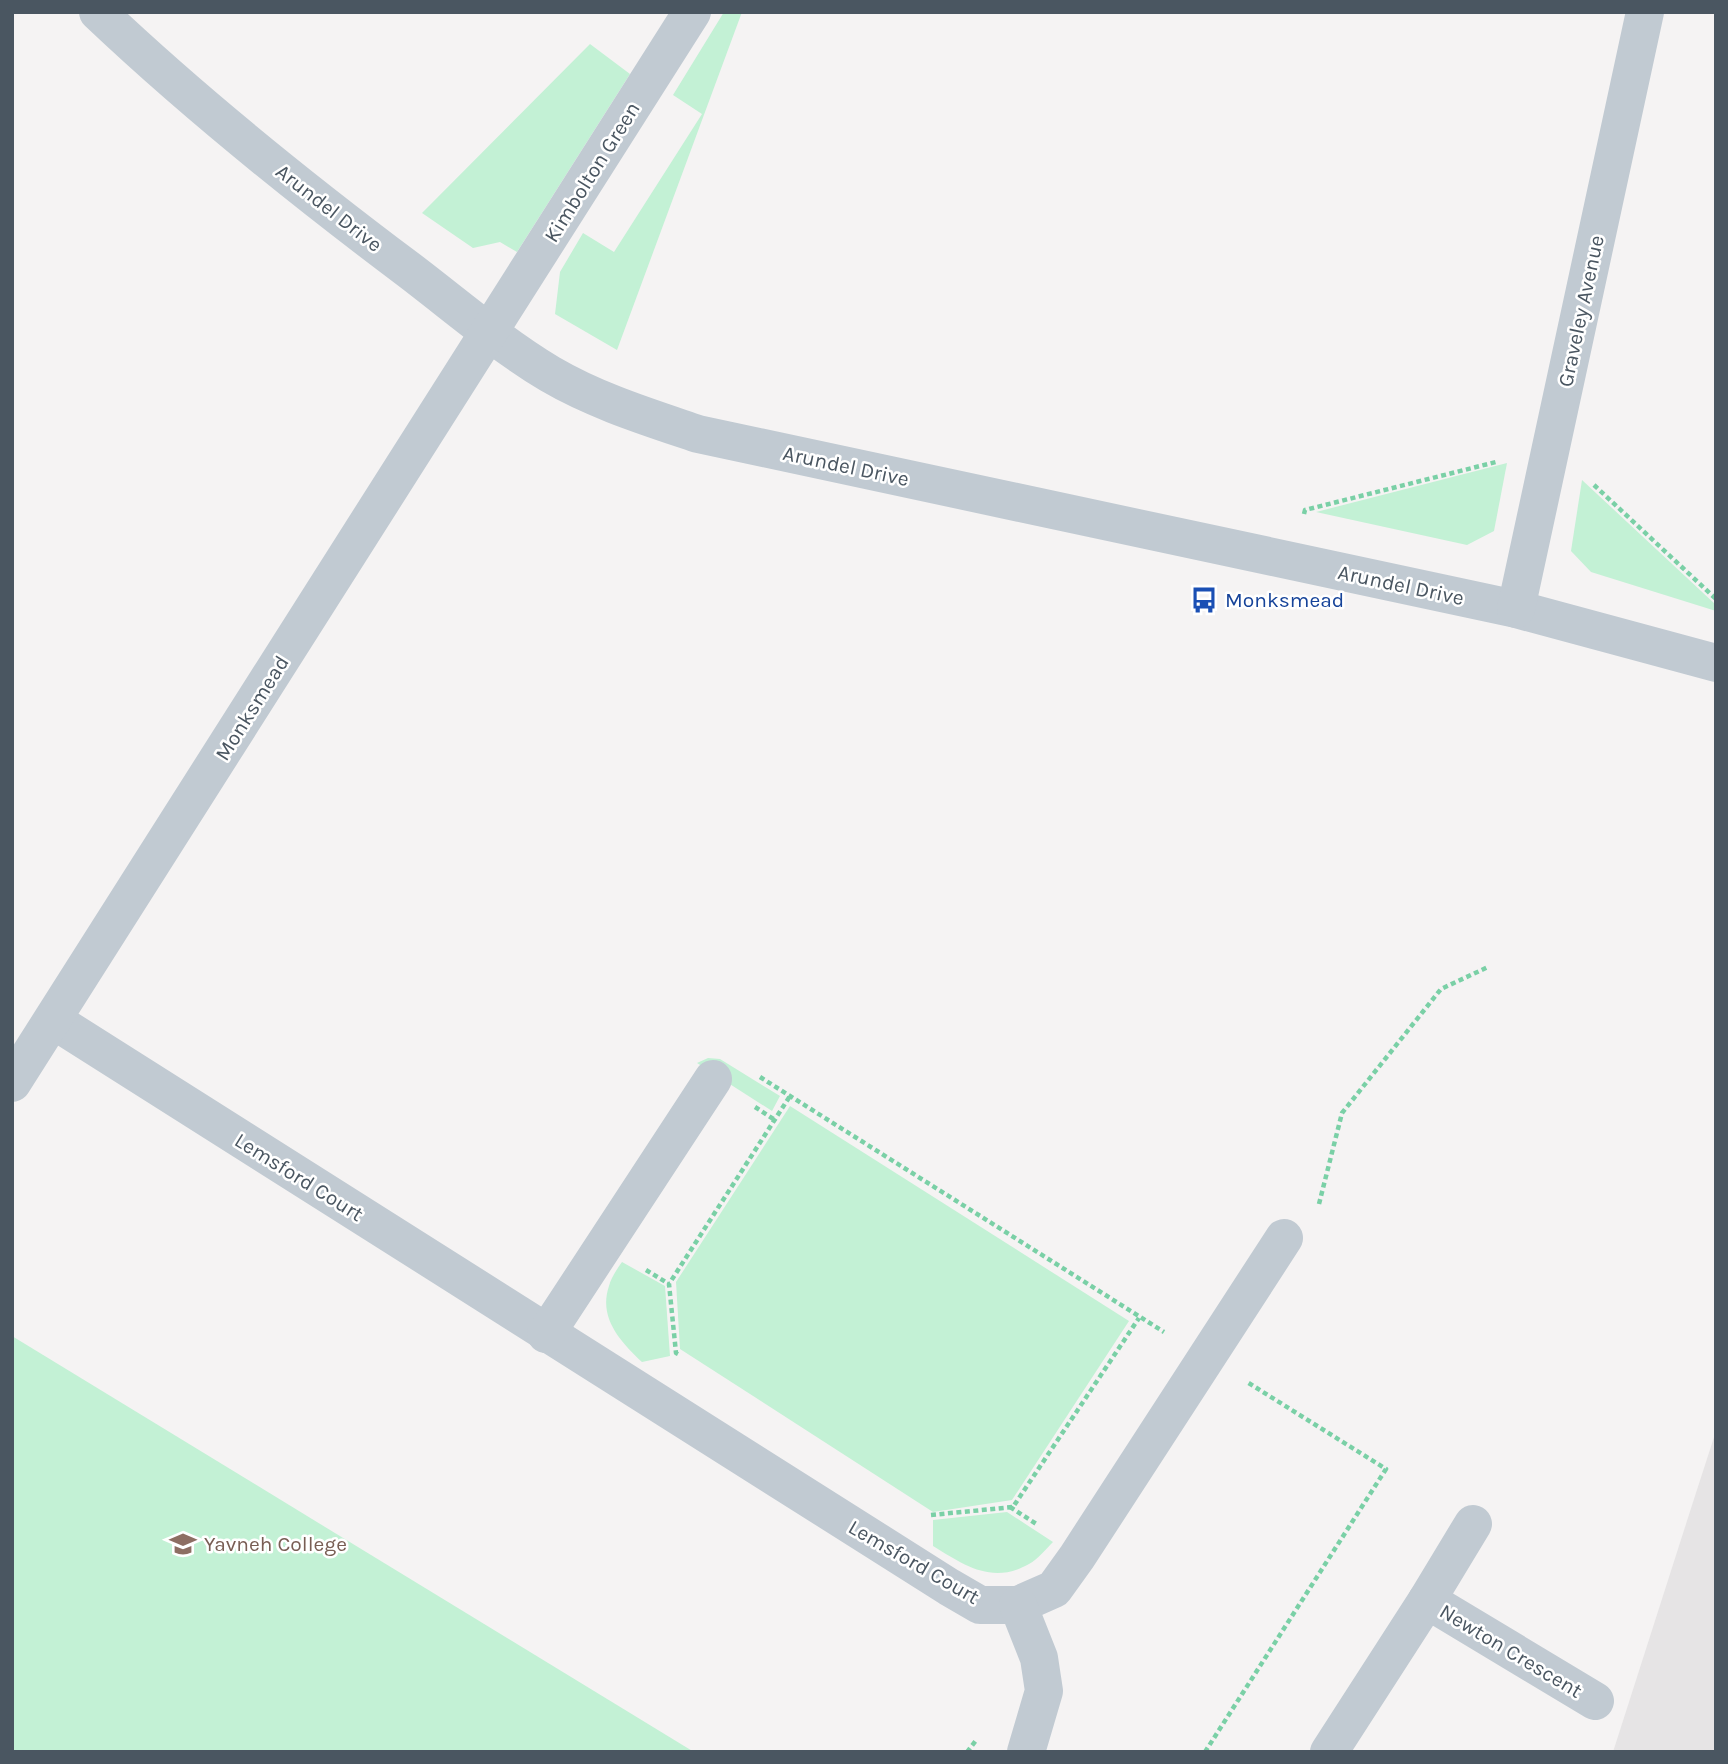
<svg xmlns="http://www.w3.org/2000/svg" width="1728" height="1764" font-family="Karla,sans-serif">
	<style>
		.education { fill: #e6e4e5 }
		.green { fill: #c3f1d5 }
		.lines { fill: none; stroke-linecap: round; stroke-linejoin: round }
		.path { stroke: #7ad0a6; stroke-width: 4.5; stroke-dasharray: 5 3.5; stroke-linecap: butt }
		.minor { stroke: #c1cad2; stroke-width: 38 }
		.labels { text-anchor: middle; stroke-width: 5; stroke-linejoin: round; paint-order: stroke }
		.street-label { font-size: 21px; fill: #4a5661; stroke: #fff }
		.transit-label { font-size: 21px; fill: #164399; stroke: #fff; text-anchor: start }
		.education-label { font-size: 21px; fill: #785e54; stroke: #fff; text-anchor: start }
	</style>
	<rect width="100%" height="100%" fill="#f5f3f3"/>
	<!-- education -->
	<polygon class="education" points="1716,1431 1716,1752 1613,1752 1694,1499"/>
	<!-- green -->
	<g class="green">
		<polygon points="724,12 742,12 617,350 555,314 560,272 583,233 614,252 702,114 673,95"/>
		<polygon points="590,44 630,74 517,252 500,242 473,248 422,213"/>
		<polygon points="1507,463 1494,531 1467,545 1316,512"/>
		<polygon points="1582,480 1716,605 1716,611 1591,572 1571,551"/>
		<polygon points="708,1058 720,1059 780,1096 772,1111 697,1063"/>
		<polygon points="790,1106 1129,1321 1012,1500 933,1512 680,1349 676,1282"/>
		<path d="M 622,1262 L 665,1286 L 670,1356 L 642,1362 C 621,1342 598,1318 609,1286 C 611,1278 617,1269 622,1262 Z"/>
		<polygon points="12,1336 694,1752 12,1752"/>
		<path d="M 1007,1512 L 1053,1542 C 1046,1549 1038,1559 1029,1564 C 992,1585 964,1565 933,1546 L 933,1520 Z"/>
	</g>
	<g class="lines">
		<!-- path -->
		<g class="path">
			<polyline points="1594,485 1716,599"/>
			<polyline points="1304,514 1305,510 1496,462"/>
			<polyline points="760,1077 1164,1332"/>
			<polyline points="755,1107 775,1120"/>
			<polyline points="1319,1204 1342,1113 1441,989 1488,967"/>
			<polyline points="646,1270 669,1284"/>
			<polyline points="678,1354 676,1353 669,1284 790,1096"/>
			<polyline points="1010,1507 1038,1525"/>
			<polyline points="931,1515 1013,1507 1139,1318"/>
			<polyline points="967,1752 977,1739"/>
			<polyline points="1205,1752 1386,1469 1247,1382"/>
		</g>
		<!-- minor -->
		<g class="minor">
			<path d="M 98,12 C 196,105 301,189 409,270 C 455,305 500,344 550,374 C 596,401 648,417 698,434 L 1516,609 L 1716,663"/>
			<polyline points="1516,609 1645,12"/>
			<polyline points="53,1020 949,1587 980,1605 1018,1605 1054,1589 1077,1557 1284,1238"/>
			<polyline points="12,1083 692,12"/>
			<polyline points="546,1334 713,1079"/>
			<polyline points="1427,1600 1595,1701"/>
			<polyline points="1018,1605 1039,1658 1044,1691 1026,1752"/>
			<polyline points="1329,1752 1427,1600 1473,1524"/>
		</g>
	</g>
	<!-- icons -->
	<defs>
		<g id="bus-bare" transform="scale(2.1)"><path d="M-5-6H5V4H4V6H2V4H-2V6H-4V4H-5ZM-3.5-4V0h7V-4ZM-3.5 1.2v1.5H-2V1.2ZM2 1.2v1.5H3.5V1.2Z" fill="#1a4fb4" stroke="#fff" stroke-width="2.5" paint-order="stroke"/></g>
		<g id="school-bare" transform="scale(2.1)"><path d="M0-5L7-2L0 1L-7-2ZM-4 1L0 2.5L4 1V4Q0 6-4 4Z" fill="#8d6e63" stroke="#fff" stroke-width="2.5" paint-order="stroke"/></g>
	</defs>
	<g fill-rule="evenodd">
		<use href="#bus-bare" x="1204" y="600"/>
		<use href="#school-bare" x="183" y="1544"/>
	</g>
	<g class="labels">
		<!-- street labels -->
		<g class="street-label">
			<text transform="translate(592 172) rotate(-58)" y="7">Kimbolton Green</text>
			<text transform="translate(329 208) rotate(38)" y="7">Arundel Drive</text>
			<text transform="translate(1581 311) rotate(-78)" y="7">Graveley Avenue</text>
			<text transform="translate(846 466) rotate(12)" y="7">Arundel Drive</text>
			<text transform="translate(1401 585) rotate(12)" y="7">Arundel Drive</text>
			<text transform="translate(252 708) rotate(-58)" y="7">Monksmead</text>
			<text transform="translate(299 1177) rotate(32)" y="7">Lemsford Court</text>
			<text transform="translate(914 1562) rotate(30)" y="7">Lemsford Court</text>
			<text transform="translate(1511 1651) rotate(31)" y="7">Newton Crescent</text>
		</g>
		<!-- transit labels -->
		<g class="transit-label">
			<text x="1225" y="607">Monksmead</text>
		</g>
		<!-- education labels -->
		<g class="education-label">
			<text x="204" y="1551">Yavneh College</text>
		</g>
	</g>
	<!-- border -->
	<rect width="1728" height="1764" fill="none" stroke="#4a5661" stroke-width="28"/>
</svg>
